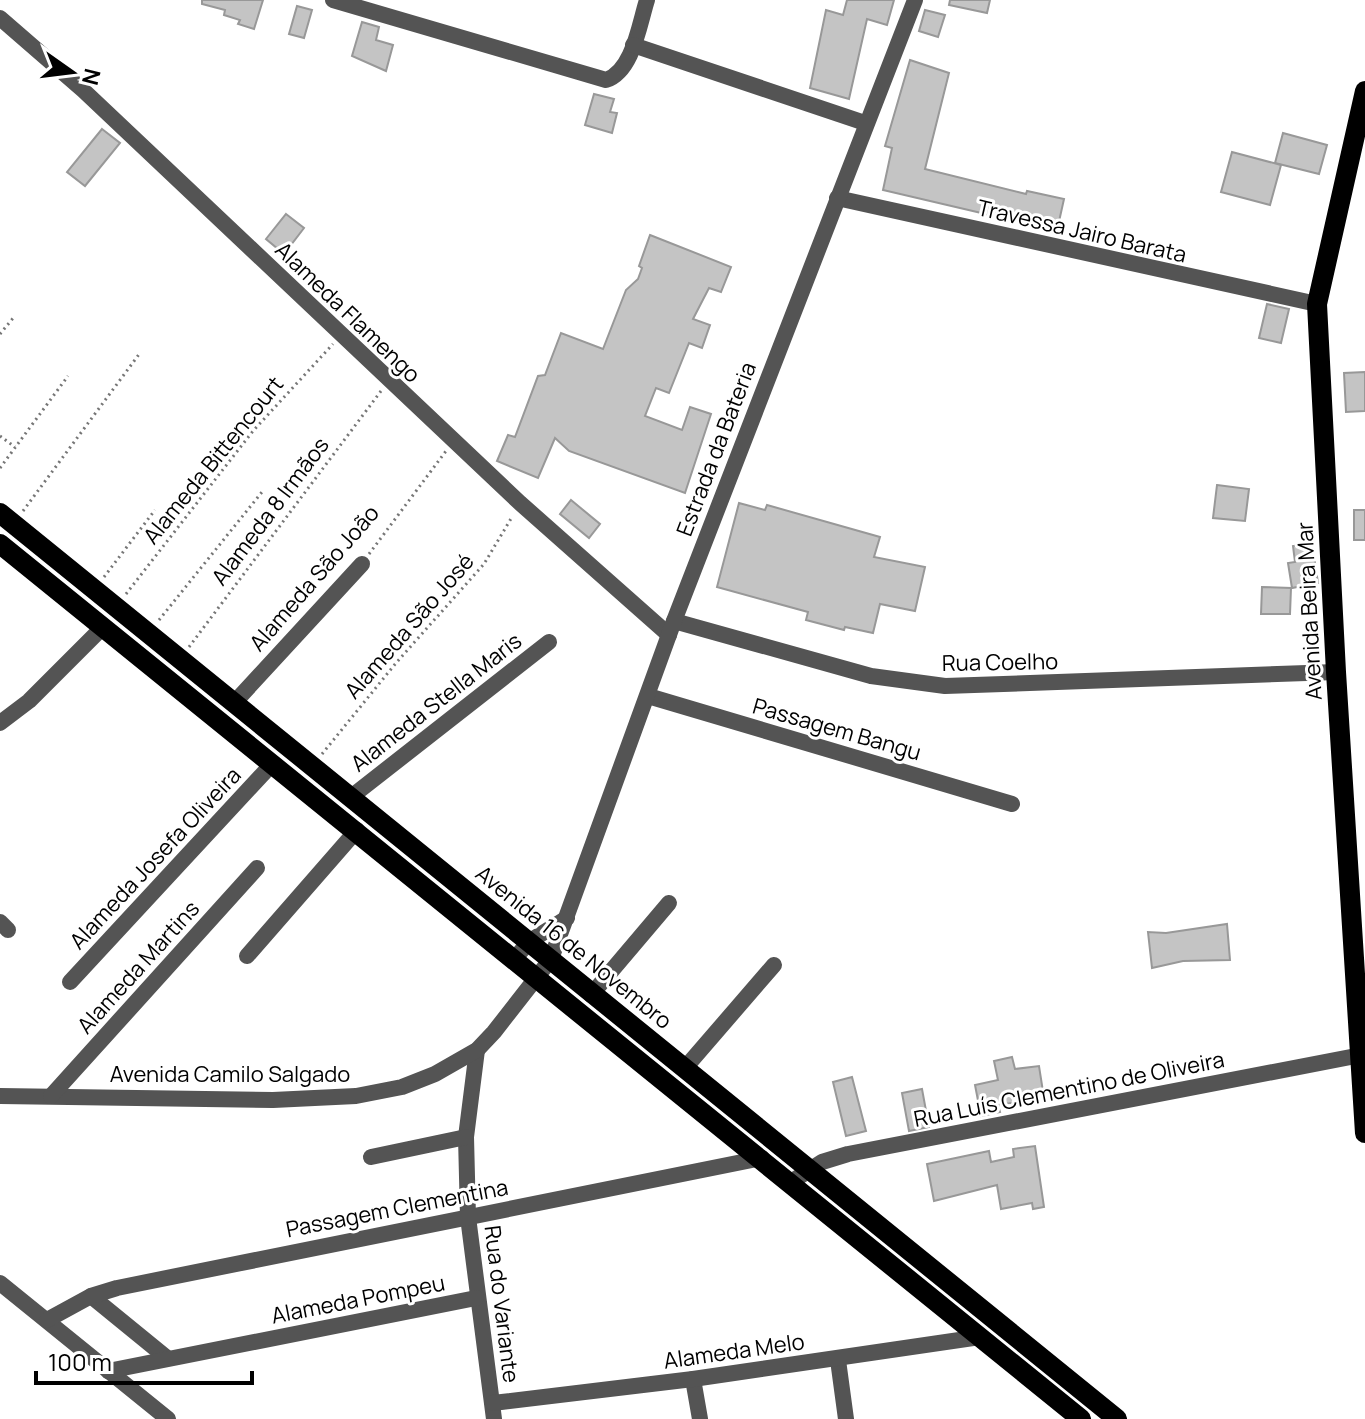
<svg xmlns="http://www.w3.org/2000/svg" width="1365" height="1419" font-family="Manrope,sans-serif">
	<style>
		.building { fill: #c4c4c4; stroke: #989898; stroke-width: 2 }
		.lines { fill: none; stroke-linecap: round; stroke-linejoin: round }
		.path { stroke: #767676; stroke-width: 3; stroke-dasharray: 2 4; stroke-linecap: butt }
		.minor { stroke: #545454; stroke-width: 16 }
		.major { stroke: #000; stroke-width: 20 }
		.labels { text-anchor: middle; stroke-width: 6; stroke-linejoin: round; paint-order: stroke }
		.street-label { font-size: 22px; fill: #000; stroke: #fff }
	</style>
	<rect width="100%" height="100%" fill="#fff"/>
	<!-- building -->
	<g class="building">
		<polygon points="202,0 263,0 254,29 238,24 240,20 224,15 225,10 202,4"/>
		<polygon points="847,0 894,0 887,25 867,19 849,99 810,88 826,10 843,15"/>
		<polygon points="950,0 990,0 987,13 949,5"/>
		<polygon points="297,6 312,10 304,38 289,34"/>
		<polygon points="925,10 945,15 938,37 919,31"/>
		<polygon points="362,22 379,27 376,40 393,45 386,71 352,56"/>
		<polygon points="910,60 949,73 925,169 1026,194 1027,191 1064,199 1058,226 1008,215 1007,219 883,190 892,148 885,146"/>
		<polygon points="594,94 614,99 610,112 617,113 612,133 585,125"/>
		<polygon points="102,129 120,143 85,186 67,172"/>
		<polygon points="1283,133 1327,145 1319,174 1275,163"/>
		<polygon points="1232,152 1281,165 1270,205 1221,192"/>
		<polygon points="286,214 304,228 284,254 266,239"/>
		<polygon points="650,235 731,267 721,292 709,288 693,319 710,325 702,348 689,343 669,393 656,388 645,416 682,430 690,407 711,414 685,493 569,451 555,438 538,478 497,461 508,435 515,437 538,376 545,375 561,333 603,349 626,290 638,279 642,268 639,266"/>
		<polygon points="1267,304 1289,309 1281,343 1259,338"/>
		<polygon points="1365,372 1365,411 1346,412 1344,373"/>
		<polygon points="1217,485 1249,489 1245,521 1213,518"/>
		<polygon points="571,500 600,524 589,538 560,514"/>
		<polygon points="739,503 765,510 767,505 880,537 874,557 925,567 915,611 880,604 873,633 845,627 844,630 806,620 808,612 717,587"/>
		<rect x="1354" y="510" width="11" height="30"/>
		<polygon points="1312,543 1318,583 1292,588 1288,563 1295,562 1293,546"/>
		<polygon points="1262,587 1291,588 1290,614 1261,614"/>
		<polygon points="1227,924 1230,960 1183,961 1152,968 1148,932 1166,933"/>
		<polygon points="1012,1057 1015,1069 1039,1066 1044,1098 998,1105 1000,1112 981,1116 975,1085 998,1080 994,1061"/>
		<polygon points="852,1077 866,1131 846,1136 833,1082"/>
		<polygon points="922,1089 929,1127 909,1131 902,1093"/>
		<polygon points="1035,1146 1044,1207 1033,1209 1032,1203 1001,1209 997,1185 934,1201 927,1164 989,1151 991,1162 1014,1157 1013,1149"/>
	</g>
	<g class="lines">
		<!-- path -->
		<g class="path">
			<polyline points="0,334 14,317"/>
			<polyline points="0,436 15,447"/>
			<polyline points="0,468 68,376"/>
			<polyline points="23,511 140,353"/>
			<polyline points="369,554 446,451"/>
			<polyline points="104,577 155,510"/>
			<polyline points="126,594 253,431 333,344"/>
			<polyline points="159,620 262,492"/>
			<polyline points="189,647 381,391"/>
			<polyline points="322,754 396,663 484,564 512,517"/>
		</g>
		<!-- minor -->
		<g class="minor">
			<path d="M 333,0 L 606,80 C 633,71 639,25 647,0"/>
			<polyline points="0,18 83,90 520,503 669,635"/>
			<polyline points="633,45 865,123"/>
			<polyline points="837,198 1317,304"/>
			<polyline points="674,621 871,676 945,686 1336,672"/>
			<polyline points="648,696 1012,804"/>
			<polyline points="234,703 362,564"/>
			<polyline points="0,723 29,701 103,627"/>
			<polyline points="351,797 549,642"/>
			<polyline points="0,922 8,930"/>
			<polyline points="247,956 357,830"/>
			<polyline points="515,958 530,941 567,918"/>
			<polyline points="70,982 273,763"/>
			<polyline points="591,995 669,903"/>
			<polyline points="477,1050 466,1137 468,1217 494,1419"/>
			<polyline points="685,1068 774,965"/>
			<polyline points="0,1096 273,1100 356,1096 402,1087 435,1074 477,1050 494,1032 551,959 674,621 915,0"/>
			<polyline points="51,1096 257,868"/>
			<polyline points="371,1157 466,1137"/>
			<polyline points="791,1182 822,1162 848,1154 1361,1055"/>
			<polyline points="0,1283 168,1419"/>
			<polyline points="91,1296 167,1358"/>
			<polyline points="47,1320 91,1296 117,1288 762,1158"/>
			<polyline points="838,1360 846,1419"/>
			<polyline points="108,1371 476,1298"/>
			<polyline points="693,1379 700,1419"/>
			<polyline points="493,1403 693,1379 980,1337"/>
		</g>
		<!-- major -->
		<g class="major">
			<polyline points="1365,91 1317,304 1336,672 1365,1133"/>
			<polyline points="0,513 1117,1419"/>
			<polyline points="0,544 1081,1419"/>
		</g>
	</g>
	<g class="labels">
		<!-- street labels -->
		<g class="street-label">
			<text transform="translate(1082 231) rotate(13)" y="8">Travessa Jairo Barata</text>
			<text transform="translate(348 312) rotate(44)" y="8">Alameda Flamengo</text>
			<text transform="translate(716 449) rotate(-69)" y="8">Estrada da Bateria</text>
			<text transform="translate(213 460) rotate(-51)" y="8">Alameda Bittencourt</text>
			<text transform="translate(270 511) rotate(-53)" y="8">Alameda 8 Irmãos</text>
			<text transform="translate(314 578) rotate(-49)" y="8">Alameda São João</text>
			<text transform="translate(1309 611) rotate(-93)" y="8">Avenida Beira Mar</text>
			<text transform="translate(409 626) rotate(-49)" y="8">Alameda São José</text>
			<text transform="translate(1000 662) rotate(-1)" y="8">Rua Coelho</text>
			<text transform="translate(436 702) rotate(-38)" y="8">Alameda Stella Maris</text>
			<text transform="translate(837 729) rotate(16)" y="8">Passagem Bangu</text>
			<text transform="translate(155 858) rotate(-47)" y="8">Alameda Josefa Oliveira</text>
			<text transform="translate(574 947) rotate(39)" y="8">Avenida 16 de Novembro</text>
			<text transform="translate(138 967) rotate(-48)" y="8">Alameda Martins</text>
			<text x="230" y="1082">Avenida Camilo Salgado</text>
			<text transform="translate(1069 1089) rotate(-11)" y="8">Rua Luís Clementino de Oliveira</text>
			<text transform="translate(397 1208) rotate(-11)" y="8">Passagem Clementina</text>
			<text transform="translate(358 1299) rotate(-11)" y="8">Alameda Pompeu</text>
			<text transform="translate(502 1304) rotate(83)" y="8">Rua do Variante</text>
			<text transform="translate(734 1351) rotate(-8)" y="8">Alameda Melo</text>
		</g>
	</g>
	<!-- north arrow -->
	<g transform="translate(72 72) rotate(104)" stroke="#ffffff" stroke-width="6" paint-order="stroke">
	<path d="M0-6L14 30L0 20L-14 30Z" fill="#000000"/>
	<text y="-12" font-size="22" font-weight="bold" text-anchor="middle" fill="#000000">N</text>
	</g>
	<!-- scale -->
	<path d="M36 1371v12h216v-12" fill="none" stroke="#000000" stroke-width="4"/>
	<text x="48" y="1371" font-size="24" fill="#000000" stroke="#ffffff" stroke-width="6" paint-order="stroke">100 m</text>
</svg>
